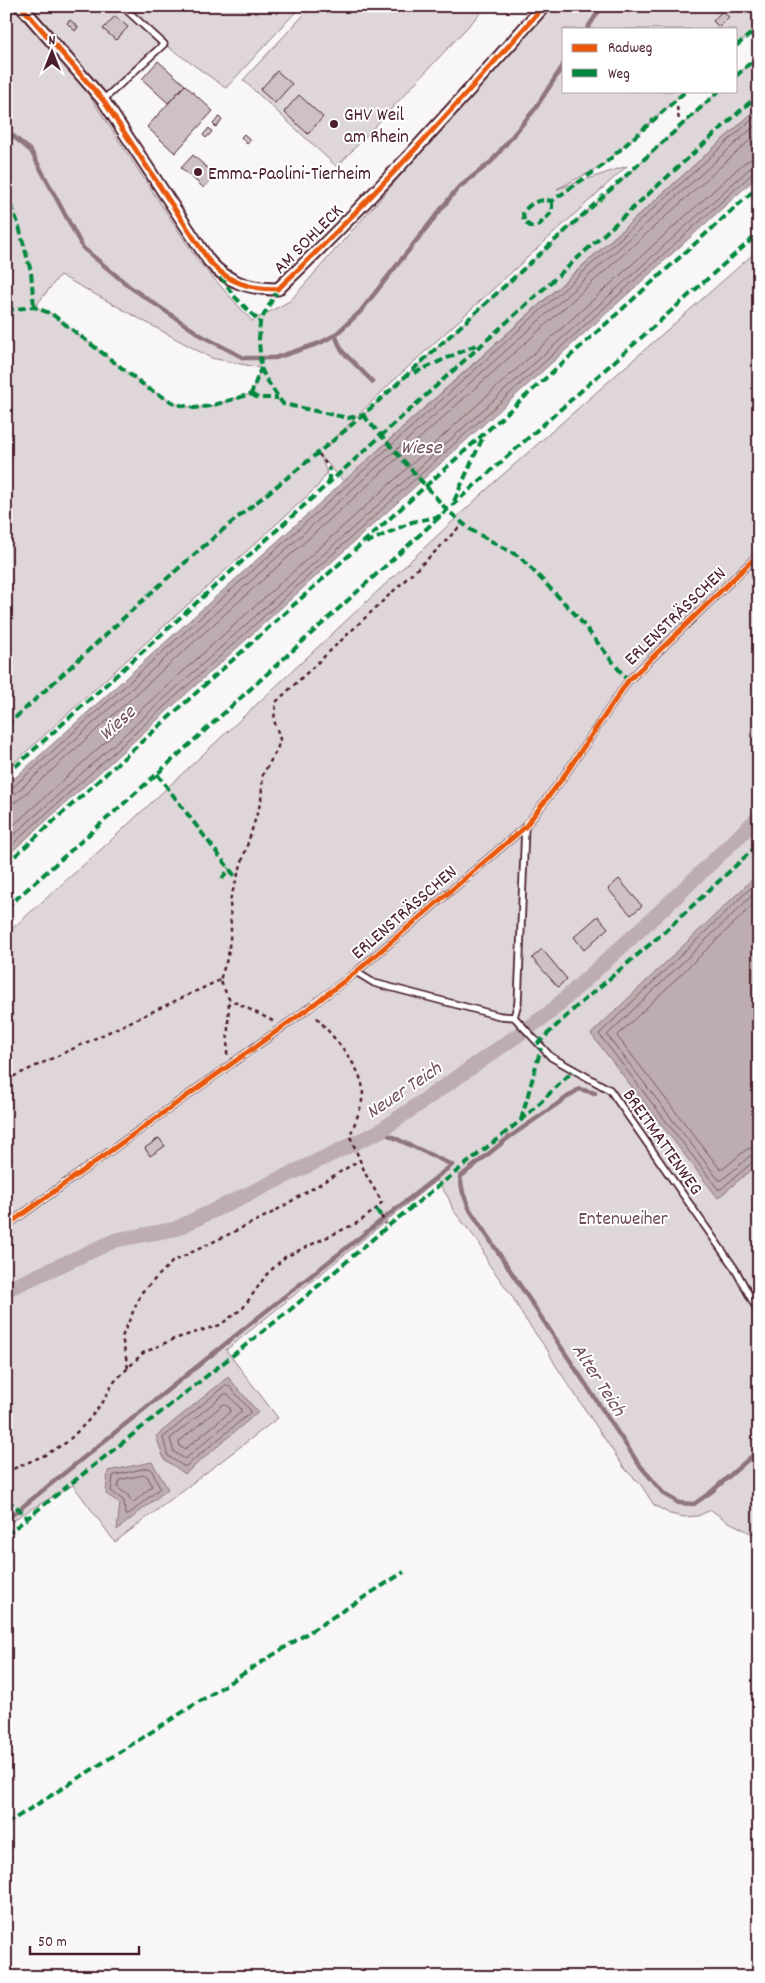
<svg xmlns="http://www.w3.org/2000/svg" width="765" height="1983" font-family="Dekko,sans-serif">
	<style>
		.green { fill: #ded6d9; stroke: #947a82; fill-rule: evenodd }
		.water { fill: #bdadb0; stroke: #8f747b }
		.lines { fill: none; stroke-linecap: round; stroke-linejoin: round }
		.shore { stroke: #785860; stroke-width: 1 }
		.stream { stroke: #8f747b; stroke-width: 4.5 }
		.canal { stroke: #bdadb0; stroke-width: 15 }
		.building { fill: #cdc1c4; stroke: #4a1f2b }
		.service-casing { stroke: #4a1f2b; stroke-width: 9 }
		.minor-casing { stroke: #4a1f2b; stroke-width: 15 }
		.path { stroke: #4a1f2b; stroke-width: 2.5; stroke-dasharray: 4 4; stroke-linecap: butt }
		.service { stroke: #fff; stroke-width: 5.5 }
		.minor { stroke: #fff; stroke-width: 11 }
		.quiet { stroke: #00873e; stroke-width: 4; stroke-dasharray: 8 4; stroke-linecap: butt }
		.cycleway-casing { stroke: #fff; stroke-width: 8 }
		.cycleway { stroke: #e8590c; stroke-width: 5 }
		.poi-dot { fill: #4a1f2b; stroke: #fff; stroke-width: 2 }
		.labels { text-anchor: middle; stroke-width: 4; stroke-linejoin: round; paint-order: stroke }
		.poi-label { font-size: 19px; fill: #4a1f2b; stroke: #fff; text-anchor: start }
		.street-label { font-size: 19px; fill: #4a1f2b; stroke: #fff }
		.park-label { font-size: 19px; fill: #6f4d56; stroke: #fff }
		.water-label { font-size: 20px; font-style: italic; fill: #72515a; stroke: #fff }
	</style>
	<rect width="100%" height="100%" fill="#f8f6f7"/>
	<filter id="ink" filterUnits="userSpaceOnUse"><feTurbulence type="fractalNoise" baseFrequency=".02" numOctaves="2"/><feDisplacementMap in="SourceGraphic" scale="10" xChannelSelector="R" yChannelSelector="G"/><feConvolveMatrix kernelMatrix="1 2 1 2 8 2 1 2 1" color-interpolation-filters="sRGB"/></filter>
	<g filter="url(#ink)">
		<!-- green -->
		<g class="green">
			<path d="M 6,6 L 19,6 L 81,83 L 199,262 L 252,321 L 290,301 L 550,6 L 759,6 L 759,27 L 736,46 L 736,29 L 564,29 L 564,91 L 686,91 L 602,166 L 557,189 L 627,166 L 393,381 L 327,446 L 363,415 L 719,91 L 736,91 L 736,76 L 759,55 L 759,107 L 405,425 L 344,482 L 320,455 L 327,473 L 317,487 L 6,770 ZM 60,275 L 211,358 L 261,368 L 251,394 L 210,406 L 194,408 L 176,404 L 149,389 L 52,314 L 35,307 Z"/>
			<polygon points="21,6 301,6 226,88 164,44 103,100"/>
			<polygon points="312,6 487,6 337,167 243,80"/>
			<polygon points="759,249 759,1537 725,1520 711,1510 698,1516 684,1517 670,1514 654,1505 641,1485 625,1469 556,1366 548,1351 523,1316 512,1296 488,1263 480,1244 453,1210 449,1199 437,1180 226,1350 278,1418 115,1542 73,1485 21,1515 6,1526 6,934 107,844 499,478"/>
		</g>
		<!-- water -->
		<g class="water">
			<polygon points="759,107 759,175 6,857 6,786"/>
			<polygon points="759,873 759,1163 718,1198 591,1034"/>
			<polygon points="228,1377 258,1412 185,1474 164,1459 156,1436"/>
			<polygon points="152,1462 168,1489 117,1530 120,1503 106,1494 108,1471"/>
		</g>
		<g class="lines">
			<!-- shore -->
			<g class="shore">
				<polyline points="6,790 12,788 759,113"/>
				<polyline points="6,796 16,793 759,122"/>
				<polyline points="6,803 15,802 21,798 759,132"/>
				<polyline points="6,832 744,163 751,159 759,158"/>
				<polyline points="6,842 749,169 759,165"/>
				<polyline points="6,850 753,173 759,172"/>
				<polyline points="759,880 599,1034 718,1189 721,1189 754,1161 759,1160"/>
				<polyline points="759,889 607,1035 719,1180 722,1180 750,1156 759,1154"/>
				<polyline points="759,899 617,1036 720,1169 723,1169 747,1149 759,1146"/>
				<polygon points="226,1385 229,1386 250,1410 250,1413 186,1466 183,1466 168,1456 163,1438"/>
				<polygon points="225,1394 228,1394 241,1409 241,1412 185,1459 174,1452 170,1439"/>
				<polygon points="224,1404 230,1408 230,1412 185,1449 180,1447 179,1442"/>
				<polygon points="148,1468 151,1469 160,1488 128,1515 125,1515 124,1501 111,1491 113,1476"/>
				<polygon points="145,1475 147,1476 152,1486 134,1502 131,1501 128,1495 118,1488 120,1480"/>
			</g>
			<!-- stream -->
			<g class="stream">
				<polyline points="587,29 602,6"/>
				<polyline points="6,130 31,151 83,248 130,287 202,336 244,358 275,358 320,343 335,335"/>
				<polyline points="373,382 342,351 335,335 360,312 457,189 491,162 535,109 564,64"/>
				<polyline points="595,1093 579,1089 508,1138 460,1177 463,1193 470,1210 638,1463 664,1494 679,1503 694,1504 711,1492 759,1450"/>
				<polyline points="6,1520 280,1300 452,1165 380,1131"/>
			</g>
			<!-- canal -->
			<polyline class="canal" points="6,1290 116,1240 175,1229 380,1131 548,1014 666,906 759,817"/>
		</g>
		<!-- building -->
		<g class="building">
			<polygon points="273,6 285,6 277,14 271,8"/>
			<polygon points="722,11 729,17 719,27 713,21"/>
			<polygon points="115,16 128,27 116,40 103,29"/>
			<polygon points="70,20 78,27 75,31 67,23"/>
			<polygon points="158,61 185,85 168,103 142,79"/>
			<polygon points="277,71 292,84 275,103 260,90"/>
			<polygon points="185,85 213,111 175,153 147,127"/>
			<polygon points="299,95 323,117 308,134 284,112"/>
			<polygon points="219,117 222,120 216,127 213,124"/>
			<polygon points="209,128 212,132 206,138 203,135"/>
			<polygon points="244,134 251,140 247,144 241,137"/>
			<polygon points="193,155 215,175 204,188 181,168"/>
			<polygon points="619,879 642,906 631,915 608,889"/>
			<polygon points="598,916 608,928 584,950 574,937"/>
			<polygon points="542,949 567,979 558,987 532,958"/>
			<polygon points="159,1138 165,1146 150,1156 145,1148"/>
		</g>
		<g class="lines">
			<!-- service casing -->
			<g class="service-casing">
				<g id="service">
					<polyline points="103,100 164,44 122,6"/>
					<polyline points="356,972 374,983 500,1016 514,1017 551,1057 610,1090 735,1269 759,1313"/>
					<polyline points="514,1017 518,1003 525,827"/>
					<polyline points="6,1226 309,1008 356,972 525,827 562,779 628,681 759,554"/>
				</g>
			</g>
			<!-- minor casing -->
			<g class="minor-casing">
				<path id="minor" d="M 21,6 L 103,100 L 209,261 C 228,283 250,289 278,289 C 371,201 459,102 544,6"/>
			</g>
			<!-- path -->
			<g class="path">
				<polyline points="677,107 679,120"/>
				<polyline points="319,454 329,468"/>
				<polyline points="273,1021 229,999 220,980 228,956 231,930 230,900 261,801 263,774 277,750 280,739 274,720 276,702 438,549 463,523"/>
				<polyline points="227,1055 229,999"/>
				<polyline points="6,1080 220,980"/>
				<polyline points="381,1216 386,1224"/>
				<polyline points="128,1368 122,1337 132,1314 142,1292 172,1262 270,1214 360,1160"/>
				<path d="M 6,1472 L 45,1455 L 67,1442 L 87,1422 L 103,1402 L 113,1383 L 143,1353 L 174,1339 L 220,1325 L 243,1308 L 267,1274 L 285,1257 L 359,1222 L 376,1209 L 382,1202 L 366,1175 L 350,1136 C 355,1121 366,1101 362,1084 C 357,1061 330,1034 315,1015"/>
			</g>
			<!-- service -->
			<use href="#service" class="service"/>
			<!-- minor -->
			<use href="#minor" class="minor"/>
			<!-- quiet -->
			<g class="quiet">
				<polyline points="736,46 759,27"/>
				<polyline points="736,76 759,55"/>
				<polyline points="6,193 18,223 31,272 34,307"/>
				<path d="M 552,201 L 552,212 L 538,226 L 532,227 L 524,222 L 523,213 C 529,203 540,198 552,201 L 602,166 L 686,91"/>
				<polyline points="221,276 232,294 260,322"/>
				<polyline points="278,289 260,322 259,340 261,368 266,379 283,404 348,418 363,415"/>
				<polyline points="6,310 34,307 52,314 149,389 176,404 194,408 210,406 251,394 261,368"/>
				<polyline points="414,373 478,344"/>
				<polyline points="251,394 258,398 278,398"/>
				<polyline points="363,415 447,510 471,530 520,557 575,614 628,681"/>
				<polyline points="329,483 329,468"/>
				<polyline points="454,501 483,437"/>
				<polyline points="366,543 412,522 441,516"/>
				<path d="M 6,726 C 75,664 141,600 211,540 C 261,497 314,458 363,415 L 719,91"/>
				<polyline points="157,774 237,879"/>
				<polyline points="6,775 759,94"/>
				<polyline points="6,864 759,186"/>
				<polyline points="222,879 229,868"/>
				<polyline points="6,908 157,774 447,510 759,233"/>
				<polyline points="537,1044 576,1007 662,934 759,844"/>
				<polyline points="521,1120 541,1048"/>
				<polyline points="376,1209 381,1216"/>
				<polyline points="6,1501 15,1505 27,1518"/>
				<polyline points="6,1535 290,1310 388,1226 525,1117 573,1071"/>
				<polyline points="6,1824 404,1572"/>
			</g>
			<!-- cycleway casing -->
			<g class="cycleway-casing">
				<g id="cycleway">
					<path d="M 21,6 L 103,100 L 209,261 C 228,283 250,289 278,289 C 371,201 459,102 544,6"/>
					<polyline points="6,1226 309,1008 356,972 525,827 562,779 628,681 759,554"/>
				</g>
			</g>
			<!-- cycleway -->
			<use href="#cycleway" class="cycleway"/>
		</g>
	</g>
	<!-- markers -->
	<g class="poi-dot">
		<circle cx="334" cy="124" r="5"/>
		<circle cx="198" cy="172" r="5"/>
	</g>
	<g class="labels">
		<!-- poi labels -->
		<g class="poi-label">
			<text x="344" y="120">GHV Weil<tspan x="344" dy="22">am Rhein</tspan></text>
			<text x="208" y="179">Emma-Paolini-Tierheim</text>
		</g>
		<!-- street labels -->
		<g class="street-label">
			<text transform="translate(307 238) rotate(-45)" y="7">AM SOHLECK</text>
			<text transform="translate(674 615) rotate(-44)" y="7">ERLENSTRÄSSCHEN</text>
			<text transform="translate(403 911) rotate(-41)" y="7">ERLENSTRÄSSCHEN</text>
			<text transform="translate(664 1141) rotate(55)" y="7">BREITMATTENWEG</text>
		</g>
		<!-- park labels -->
		<g class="park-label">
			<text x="623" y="1224">Entenweiher</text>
		</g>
		<!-- water labels -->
		<g class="water-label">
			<text x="421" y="453">Wiese</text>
			<text transform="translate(116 722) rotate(-42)" y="7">Wiese</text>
			<text transform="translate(403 1089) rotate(-34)" y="7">Neuer Teich</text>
			<text transform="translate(600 1379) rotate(57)" y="7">Alter Teich</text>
		</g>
	</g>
	<!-- margin -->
	<rect width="765" height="1983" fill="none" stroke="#fff" stroke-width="25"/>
	<rect x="12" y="12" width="740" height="1958" fill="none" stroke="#4a1f2b" stroke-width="2" filter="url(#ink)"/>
	<!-- legend -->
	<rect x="562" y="28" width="175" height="65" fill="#ffffff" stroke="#b7a5aa"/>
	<rect x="572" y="44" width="25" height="8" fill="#e8590c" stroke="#b7a5aa"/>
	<text x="608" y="52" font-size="15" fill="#4a1f2b">Radweg</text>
	<rect x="572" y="69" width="25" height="8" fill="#00873e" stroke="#b7a5aa"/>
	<text x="608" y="78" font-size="15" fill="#4a1f2b">Weg</text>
	<!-- north arrow -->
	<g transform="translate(52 52)" stroke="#ffffff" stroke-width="4" paint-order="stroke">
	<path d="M0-4L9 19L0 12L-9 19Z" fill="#4a1f2b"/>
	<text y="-8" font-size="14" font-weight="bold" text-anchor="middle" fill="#4a1f2b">N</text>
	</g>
	<!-- scale -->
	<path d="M30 1946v8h109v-8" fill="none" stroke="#4a1f2b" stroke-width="2.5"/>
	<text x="38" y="1946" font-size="15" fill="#4a1f2b" stroke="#ffffff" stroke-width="4" paint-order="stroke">50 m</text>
</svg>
